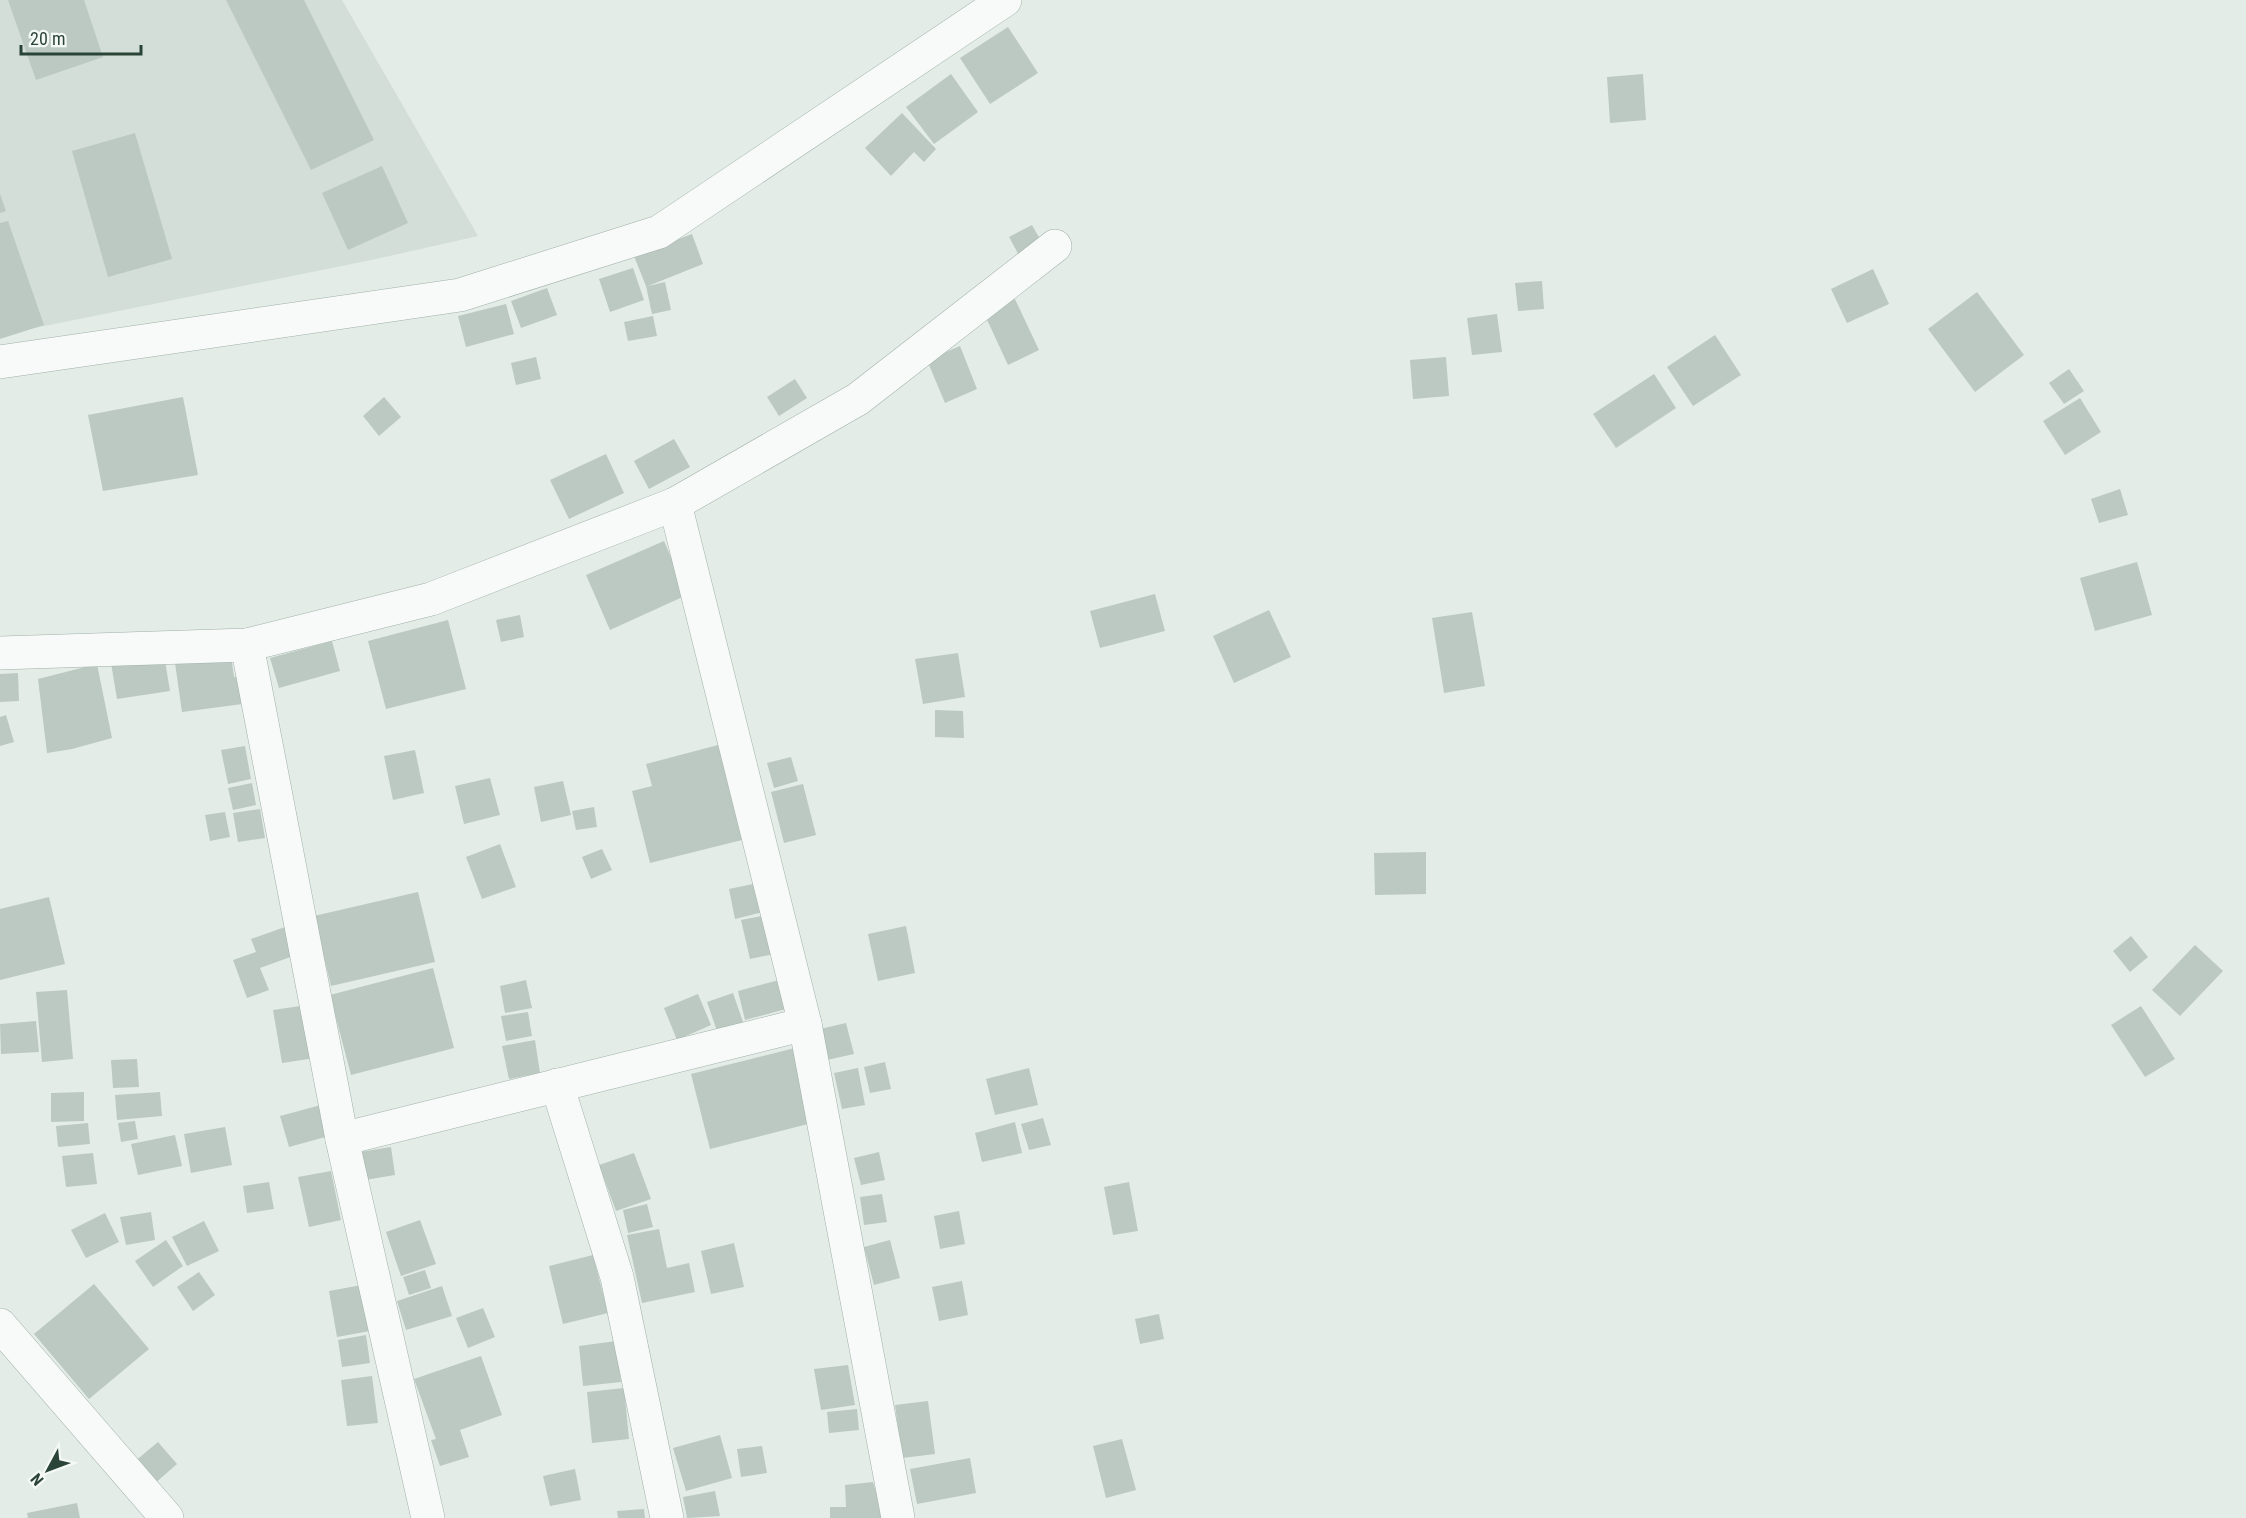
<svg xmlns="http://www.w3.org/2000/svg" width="2246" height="1518" font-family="'Roboto Condensed',sans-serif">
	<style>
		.built { fill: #d2ded7 }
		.building { fill: #bbc9c2 }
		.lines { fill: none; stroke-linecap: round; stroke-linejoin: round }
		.minor-casing { stroke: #a1b0a9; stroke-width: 34 }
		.minor { stroke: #f7faf8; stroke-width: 33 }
	</style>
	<rect width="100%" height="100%" fill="#e4ece8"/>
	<!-- built -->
	<polygon class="built" points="0,0 342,0 478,236 376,259 0,335"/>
	<!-- building -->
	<g class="building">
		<polygon points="8,0 84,0 103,57 36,80"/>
		<polygon points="226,0 304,0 374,140 311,170"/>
		<polygon points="1008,27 1038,73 990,104 960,58"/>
		<polygon points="951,74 978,112 934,144 906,107"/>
		<polygon points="1643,74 1646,120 1610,123 1607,77"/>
		<polygon points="902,113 936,149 924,162 914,152 891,176 865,148"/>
		<polygon points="135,133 172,259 108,277 72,151"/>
		<polygon points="382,166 408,223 348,250 322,193"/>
		<polygon points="0,194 6,211 0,213"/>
		<polygon points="8,221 44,325 0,339 0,223"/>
		<polygon points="1032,225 1045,248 1022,261 1009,237"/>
		<polygon points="692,234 703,264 648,286 665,282 671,310 652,314 646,286 634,256"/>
		<polygon points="633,268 644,300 610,312 599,279"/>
		<polygon points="1873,269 1889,304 1847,323 1831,289"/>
		<polygon points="1542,281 1544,309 1518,311 1515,283"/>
		<polygon points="547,288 557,315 521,328 511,301"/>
		<polygon points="1977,292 2024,355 1975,392 1928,329"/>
		<polygon points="1013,295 1039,350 1008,365 982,309"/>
		<polygon points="506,304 514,334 466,347 458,316"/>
		<polygon points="1497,314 1502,352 1472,355 1467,318"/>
		<polygon points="653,316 657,336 628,341 624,322"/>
		<polygon points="1715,335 1741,375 1693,406 1667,367"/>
		<polygon points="960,346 977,389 945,403 927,360"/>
		<polygon points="536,357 541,379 516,385 511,363"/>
		<polygon points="1446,357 1449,396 1413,399 1410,360"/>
		<polygon points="2069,369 2084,391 2064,404 2049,383"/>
		<polygon points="1654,374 1676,408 1616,448 1593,414"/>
		<polygon points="795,379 807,398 779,416 767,397"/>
		<polygon points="183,397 198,475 103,491 88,415"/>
		<polygon points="384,397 401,417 379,436 363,416"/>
		<polygon points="2080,398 2101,432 2065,455 2043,421"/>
		<polygon points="674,439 690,467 649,489 634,461"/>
		<polygon points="606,454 624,493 569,519 550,480"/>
		<polygon points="2120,489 2128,515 2099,523 2091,499"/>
		<polygon points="664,541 687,595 610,630 586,575"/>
		<polygon points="2137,562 2152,615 2095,631 2080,578"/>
		<polygon points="1155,594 1165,631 1100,648 1090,611"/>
		<polygon points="1269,610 1291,657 1234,683 1213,636"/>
		<polygon points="1472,612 1485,686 1444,693 1432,618"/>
		<polygon points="520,615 524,637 501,642 496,620"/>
		<polygon points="448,620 466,689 386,709 368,641"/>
		<polygon points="332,641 340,671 279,688 270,658"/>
		<polygon points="958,653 965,697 923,704 915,659"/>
		<polygon points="164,655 170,691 117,699 111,663"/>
		<polygon points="231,656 234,677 246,675 250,703 182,712 175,663"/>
		<polygon points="97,664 112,738 72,749 47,753 38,679"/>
		<polygon points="18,673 19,701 0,702 0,674"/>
		<polygon points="935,710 963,711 964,738 935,737"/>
		<polygon points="6,715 14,742 0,746 0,717"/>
		<polygon points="718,745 742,840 650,863 632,791 652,786 646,764"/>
		<polygon points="245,746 251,779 228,784 221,750"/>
		<polygon points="415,750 424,793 393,800 384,756"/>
		<polygon points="791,757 798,781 774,788 767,763"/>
		<polygon points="490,778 500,815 464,824 455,786"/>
		<polygon points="563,781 571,815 541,822 534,787"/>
		<polygon points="252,783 256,805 233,810 228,788"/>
		<polygon points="803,784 816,835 784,843 771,792"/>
		<polygon points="594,807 597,827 576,830 572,811"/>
		<polygon points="260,809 265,838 238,842 233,813"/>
		<polygon points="225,812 230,837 210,841 205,815"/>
		<polygon points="500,844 516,887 482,899 466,857"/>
		<polygon points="602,849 612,870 591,879 582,857"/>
		<polygon points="1426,852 1426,894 1375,895 1374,853"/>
		<polygon points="758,883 763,912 735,919 729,889"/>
		<polygon points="418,892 435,962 331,986 314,916"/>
		<polygon points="49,897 65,964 0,980 0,909"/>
		<polygon points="766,915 774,954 750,959 741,920"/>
		<polygon points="906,926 915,973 878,981 868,934"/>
		<polygon points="285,927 296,955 260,968 269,990 247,998 233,960 256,952 251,939"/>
		<polygon points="2131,936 2148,957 2130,972 2113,951"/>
		<polygon points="2195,945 2223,971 2180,1016 2152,990"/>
		<polygon points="433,968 454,1048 351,1075 330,995"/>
		<polygon points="526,980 532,1008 505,1013 500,986"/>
		<polygon points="779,980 786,1009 745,1020 738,991"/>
		<polygon points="67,990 73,1059 42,1062 36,992"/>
		<polygon points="733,993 743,1022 717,1031 707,1002"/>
		<polygon points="698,994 711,1025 677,1040 664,1008"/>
		<polygon points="307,1005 315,1058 282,1063 273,1010"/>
		<polygon points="2141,1006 2175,1059 2145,1077 2111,1025"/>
		<polygon points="528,1012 532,1036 506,1041 501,1016"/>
		<polygon points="36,1021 39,1052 1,1054 0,1024"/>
		<polygon points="846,1023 854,1054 827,1060 820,1029"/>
		<polygon points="535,1040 540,1073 509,1079 502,1046"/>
		<polygon points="795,1048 808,1124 710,1149 691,1074"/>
		<polygon points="137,1059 139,1087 113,1088 111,1060"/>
		<polygon points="885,1062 891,1089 870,1093 864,1067"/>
		<polygon points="858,1068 865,1105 842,1109 834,1073"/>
		<polygon points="1029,1068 1038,1105 995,1115 986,1079"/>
		<polygon points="84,1092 84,1121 51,1122 51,1093"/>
		<polygon points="160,1092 162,1116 117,1120 115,1095"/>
		<polygon points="321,1105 329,1136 289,1147 280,1116"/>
		<polygon points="1043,1118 1051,1145 1029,1150 1021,1124"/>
		<polygon points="135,1121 138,1139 121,1142 118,1123"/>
		<polygon points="1015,1122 1022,1153 982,1162 975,1133"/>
		<polygon points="88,1123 90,1144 58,1147 56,1126"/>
		<polygon points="225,1127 232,1165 191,1173 184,1134"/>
		<polygon points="175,1135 182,1166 138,1175 131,1144"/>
		<polygon points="391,1147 395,1175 365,1180 360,1152"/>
		<polygon points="879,1152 885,1180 861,1185 854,1158"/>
		<polygon points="93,1153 97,1184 66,1187 62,1156"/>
		<polygon points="634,1153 651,1199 616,1211 599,1165"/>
		<polygon points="331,1171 341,1220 309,1227 298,1177"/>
		<polygon points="269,1182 274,1209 247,1213 243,1186"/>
		<polygon points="1129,1182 1138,1231 1113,1235 1104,1187"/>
		<polygon points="882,1194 887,1222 864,1225 860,1197"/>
		<polygon points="647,1204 653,1227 628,1233 623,1210"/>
		<polygon points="959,1211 965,1244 940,1249 934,1216"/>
		<polygon points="151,1212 155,1240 126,1245 120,1217"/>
		<polygon points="105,1213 119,1242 86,1258 71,1230"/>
		<polygon points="420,1220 436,1264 401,1276 386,1232"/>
		<polygon points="204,1221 219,1251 187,1266 172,1237"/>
		<polygon points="659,1229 667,1268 689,1263 695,1292 642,1303 627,1235"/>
		<polygon points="166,1240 183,1266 153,1287 135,1261"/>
		<polygon points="890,1240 900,1278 874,1285 864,1247"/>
		<polygon points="734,1243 744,1287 711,1294 701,1251"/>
		<polygon points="593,1255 608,1313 563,1324 549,1266"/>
		<polygon points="425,1270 431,1288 409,1295 403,1277"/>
		<polygon points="199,1272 215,1295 193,1311 177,1287"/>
		<polygon points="962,1281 968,1315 939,1321 932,1287"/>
		<polygon points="94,1284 149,1349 89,1399 34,1334"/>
		<polygon points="362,1285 370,1331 337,1337 329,1291"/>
		<polygon points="442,1286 452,1316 406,1330 397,1301"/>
		<polygon points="483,1308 495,1337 468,1348 456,1318"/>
		<polygon points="1159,1314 1164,1339 1140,1344 1135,1319"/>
		<polygon points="366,1335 370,1363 342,1367 338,1340"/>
		<polygon points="616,1341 621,1382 583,1386 579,1346"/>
		<polygon points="481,1356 502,1415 460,1430 469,1457 440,1466 431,1440 436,1439 414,1379"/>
		<polygon points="848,1365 855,1405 821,1410 814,1369"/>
		<polygon points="372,1376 378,1423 347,1426 341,1380"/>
		<polygon points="624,1388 629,1439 592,1443 587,1392"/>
		<polygon points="928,1401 935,1454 902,1458 895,1405"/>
		<polygon points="857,1409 859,1430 829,1433 827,1412"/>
		<polygon points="720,1435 732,1478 686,1491 673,1448"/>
		<polygon points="1122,1439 1136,1490 1106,1498 1093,1446"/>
		<polygon points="158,1442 177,1464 153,1485 134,1462"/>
		<polygon points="762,1446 767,1473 741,1477 737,1449"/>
		<polygon points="970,1458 976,1493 917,1504 910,1469"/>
		<polygon points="575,1469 581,1500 550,1506 543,1476"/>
		<polygon points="873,1482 881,1509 881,1518 830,1518 830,1507 846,1507 845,1485"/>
		<polygon points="715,1491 720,1516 687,1518 683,1497"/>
		<polygon points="77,1503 80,1518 28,1518 27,1513"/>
		<polygon points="644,1509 645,1518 618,1518 617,1511"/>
	</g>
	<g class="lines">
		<!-- minor casing -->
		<g class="minor-casing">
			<g id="minor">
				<polyline points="0,362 460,295 659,232 1005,0"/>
				<polyline points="675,504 805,1024 898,1518"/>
				<polyline points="247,645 342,1139 428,1518"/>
				<polyline points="0,653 247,645 431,599 675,504 858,399 1055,246"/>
				<polyline points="557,1085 617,1277 667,1518"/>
				<polyline points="342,1139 805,1024"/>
				<polyline points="0,1325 167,1518"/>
			</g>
		</g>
		<!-- minor -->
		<use href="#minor" class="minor"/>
	</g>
	<!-- north arrow -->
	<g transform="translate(48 1470) rotate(229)" stroke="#f4f9f6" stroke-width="4.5" paint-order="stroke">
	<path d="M0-4.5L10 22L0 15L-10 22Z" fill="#2b4438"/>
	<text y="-9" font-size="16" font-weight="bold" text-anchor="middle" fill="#2b4438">N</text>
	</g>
	<!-- scale -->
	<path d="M21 45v9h120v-9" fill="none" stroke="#2b4438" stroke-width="3"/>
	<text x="30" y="45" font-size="18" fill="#2b4438" stroke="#f4f9f6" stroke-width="4.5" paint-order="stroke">20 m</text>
</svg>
